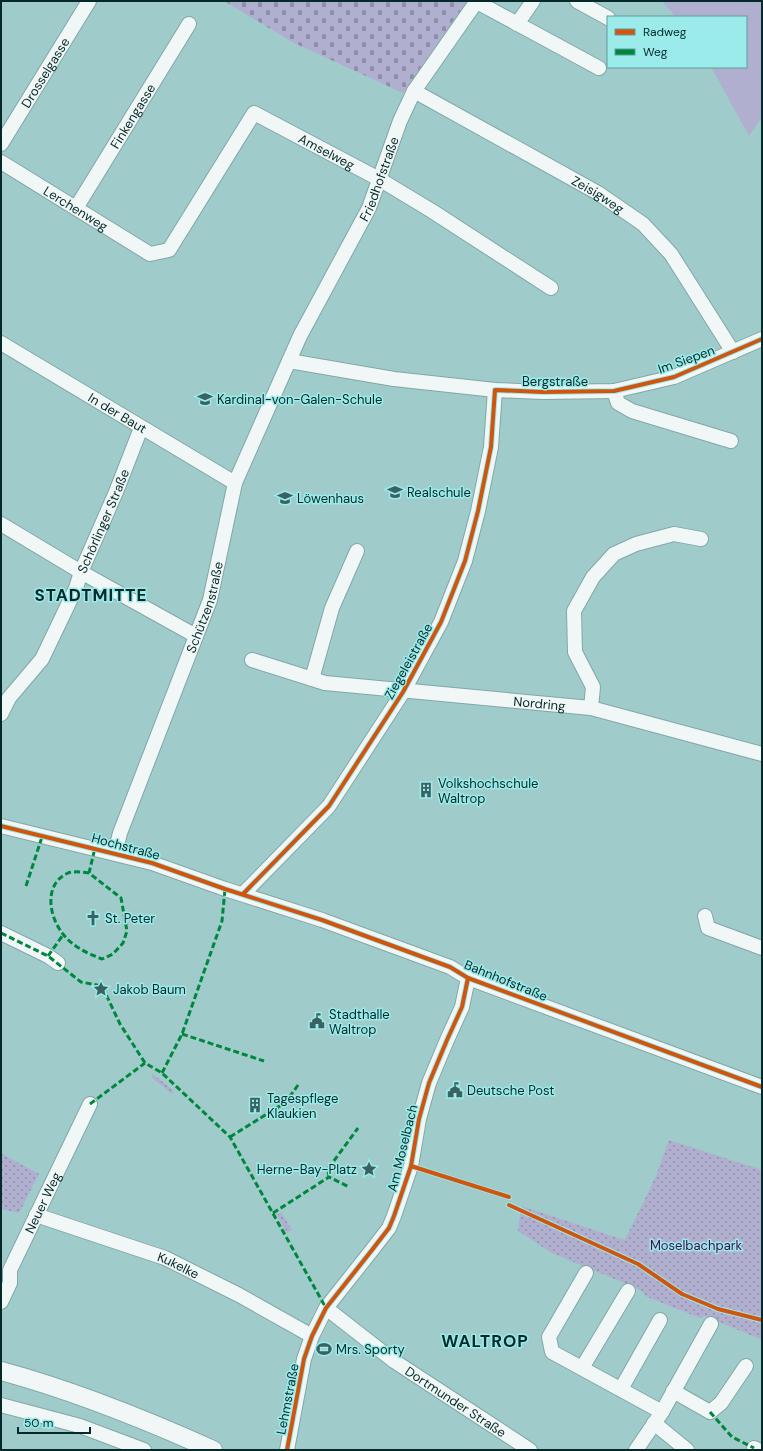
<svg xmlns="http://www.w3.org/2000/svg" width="763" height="1451" font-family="'DM Sans',sans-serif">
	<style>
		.grass { fill: url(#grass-dots) }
		.cemetery { fill: url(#cemetery-stones) }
		.garden { fill: #b1afcf }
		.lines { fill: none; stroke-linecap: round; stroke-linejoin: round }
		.minor-casing { stroke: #82a7a6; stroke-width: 16 }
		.major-casing { stroke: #82a7a6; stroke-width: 20 }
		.minor { stroke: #f1f7f7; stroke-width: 14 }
		.major { stroke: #f1f7f7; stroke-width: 18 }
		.quiet { stroke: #00873e; stroke-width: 3; stroke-dasharray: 6 3; stroke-linecap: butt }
		.cycleway-casing { stroke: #9aebea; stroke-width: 6 }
		.cycleway { stroke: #d1540f; stroke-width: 4 }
		.labels { text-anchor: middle; stroke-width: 3; stroke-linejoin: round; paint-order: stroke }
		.street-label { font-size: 13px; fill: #052929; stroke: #9aebea }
		.poi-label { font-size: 13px; fill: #052929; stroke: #9aebea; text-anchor: start }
		.park-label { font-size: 13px; fill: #400b53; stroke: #9aebea }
		.district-label { font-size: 17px; font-weight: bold; letter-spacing: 1px; fill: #052929; stroke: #9aebea }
	</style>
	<defs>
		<pattern id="grass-dots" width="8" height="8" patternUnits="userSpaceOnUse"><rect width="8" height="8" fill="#b1afcf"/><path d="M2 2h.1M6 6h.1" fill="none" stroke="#8e8ea8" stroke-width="1.8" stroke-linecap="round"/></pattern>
		<pattern id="cemetery-stones" width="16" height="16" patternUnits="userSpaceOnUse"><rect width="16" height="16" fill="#b1afcf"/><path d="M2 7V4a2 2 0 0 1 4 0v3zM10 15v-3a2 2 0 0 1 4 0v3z" fill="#8e8ea8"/></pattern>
	</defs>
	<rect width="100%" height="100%" fill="#9fcccb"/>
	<!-- grass -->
	<g class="grass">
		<polygon points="153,1074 174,1091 172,1094 151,1077"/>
		<polygon points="669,1140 762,1170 762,1340 705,1316 700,1318 645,1296 641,1290 552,1253 518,1231 521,1206 625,1240 656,1176"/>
		<polygon points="1,1153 39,1174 19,1213 1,1209"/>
		<polygon points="281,1212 292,1230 287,1233 277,1215"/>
	</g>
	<!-- cemetery -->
	<polygon class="cemetery" points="224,1 467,1 403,93 294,43"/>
	<!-- garden -->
	<polygon class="garden" points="662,1 762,1 762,117 749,136 711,67 746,67 746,17 676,17"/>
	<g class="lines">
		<!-- minor casing -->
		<g class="minor-casing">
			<g id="minor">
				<polyline points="577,1 608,18"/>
				<polyline points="477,2 599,68"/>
				<polyline points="517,24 533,1"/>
				<path id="s1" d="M 414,91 L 598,193 L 643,224 L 671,254 L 733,352"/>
				<path id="s2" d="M 1,144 L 89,1"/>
				<path id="s3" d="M 1,162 L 150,254 L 169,250 L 254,113 L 379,179 L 432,211 L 551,288"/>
				<path id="s4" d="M 76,208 L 189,24"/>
				<path id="s5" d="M 1,343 L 235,483"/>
				<polyline points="289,361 394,379 495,390 543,392 614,391 674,377 762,339"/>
				<polyline points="614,391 618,403 632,411 731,441"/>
				<polyline points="1,524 81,572 196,636"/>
				<path id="s6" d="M 252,660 L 325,683 L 591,708 L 762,754"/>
				<polyline points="312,679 332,608 357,551"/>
				<polyline points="591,708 593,687 575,652 574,611 593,577 614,554 636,544 674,534 701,539"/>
				<path id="s7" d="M 1,714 L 9,698 L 42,659 L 76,588 L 81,572 L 116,492 L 141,428"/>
				<polyline points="1,826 152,863 225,889 322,920 450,967 468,978 762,1087"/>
				<path id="s8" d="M 115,853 L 120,833 L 210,600 L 235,483 L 300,336 L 369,208 L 400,121 L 414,91 L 477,1"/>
				<polyline points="243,894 329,806 403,692 441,622 465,561 478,511 491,447 495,390"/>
				<polyline points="705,916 708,928 762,948"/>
				<polyline points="1,933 48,956 58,963"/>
				<path id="s9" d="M 36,1215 L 165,1258 L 239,1295 L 312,1336"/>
				<polyline points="586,1273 549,1337 552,1352 662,1412"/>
				<path id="s10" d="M 1,1302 L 10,1283 L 10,1270 L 90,1104"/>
				<path id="s11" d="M 326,1308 L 394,1361 L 530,1450"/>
				<polyline points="582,1368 628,1291"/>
				<polyline points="621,1389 660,1320"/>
				<polyline points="673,1391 710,1412 721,1403 746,1366"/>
				<polyline points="1,1405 80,1426 144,1450"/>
				<polyline points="654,1423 687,1450"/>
				<polyline points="754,1448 758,1450"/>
				<polyline points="287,1450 304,1359 312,1336 326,1308 372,1250 389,1228 394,1216 411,1166 419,1119 429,1083 447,1040 462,1007 468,978"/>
				<polyline points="636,1450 662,1412 711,1324"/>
			</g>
		</g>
		<!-- major casing -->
		<g class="major-casing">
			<path id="major" d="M 1,1371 C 75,1391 144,1419 213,1450"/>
		</g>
		<!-- minor -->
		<use href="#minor" class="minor"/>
		<!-- major -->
		<use href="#major" class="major"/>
		<!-- quiet -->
		<g class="quiet">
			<path d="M 89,873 C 83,872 73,871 68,873 C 43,884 49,917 63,934 C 73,947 87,953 102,959 L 113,954 L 123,943 L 127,931 L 121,898 L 89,873 L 95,848"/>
			<polyline points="26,886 42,837"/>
			<polyline points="1,933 48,956 81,982 102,986 120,1024 145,1063 162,1073 230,1137 326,1308"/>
			<polyline points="48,956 63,935"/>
			<polyline points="182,1034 264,1061"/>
			<polyline points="162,1073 182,1034 222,921 225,889"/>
			<polyline points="90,1104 145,1063"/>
			<polyline points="230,1137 286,1102 298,1085"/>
			<polyline points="329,1177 328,1169 358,1128"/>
			<polyline points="273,1213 329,1177 349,1187"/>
			<polyline points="710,1412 732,1437 754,1448"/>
		</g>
		<!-- cycleway casing -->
		<g class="cycleway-casing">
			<g id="cycleway">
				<polyline points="1,826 152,863 225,889 322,920 450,967 468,978 762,1087"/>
				<polyline points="243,894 329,806 403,692 441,622 465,561 478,511 491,447 495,390 543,392 614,391 674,377 762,339"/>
				<polyline points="411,1166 509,1197"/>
				<polyline points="509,1205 638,1264 682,1294 718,1309 762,1320"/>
				<polyline points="287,1450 304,1359 312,1336 326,1308 372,1250 389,1228 394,1216 411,1166 419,1119 429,1083 447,1040 462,1007 468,978"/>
			</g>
		</g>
		<!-- cycleway -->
		<use href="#cycleway" class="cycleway"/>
	</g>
	<!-- icons -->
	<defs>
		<g id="school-bare" transform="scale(1.2)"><path d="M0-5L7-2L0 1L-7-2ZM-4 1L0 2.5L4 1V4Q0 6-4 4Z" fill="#3b6262" stroke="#9aebea" stroke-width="2.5" paint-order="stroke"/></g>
		<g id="building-bare" transform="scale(1.2)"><path d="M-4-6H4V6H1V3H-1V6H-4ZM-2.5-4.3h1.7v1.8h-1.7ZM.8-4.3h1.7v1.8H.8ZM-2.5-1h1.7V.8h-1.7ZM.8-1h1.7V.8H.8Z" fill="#3b6262" stroke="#9aebea" stroke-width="2.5" paint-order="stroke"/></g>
		<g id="church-bare" transform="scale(1.2)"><path d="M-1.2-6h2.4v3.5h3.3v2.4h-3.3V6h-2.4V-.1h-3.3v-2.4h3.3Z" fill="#3b6262" stroke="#9aebea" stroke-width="2.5" paint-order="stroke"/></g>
		<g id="sight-bare" transform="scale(1.2)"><path d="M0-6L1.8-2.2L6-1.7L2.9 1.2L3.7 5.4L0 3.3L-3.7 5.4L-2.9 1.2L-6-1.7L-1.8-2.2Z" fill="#3b6262" stroke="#9aebea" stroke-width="2.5" paint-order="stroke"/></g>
		<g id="civic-bare" transform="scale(1.2)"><path d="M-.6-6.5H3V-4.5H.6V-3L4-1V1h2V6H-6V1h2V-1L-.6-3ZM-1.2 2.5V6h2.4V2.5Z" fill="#3b6262" stroke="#9aebea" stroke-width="2.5" paint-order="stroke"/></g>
		<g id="stadium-bare" transform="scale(1.2)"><path d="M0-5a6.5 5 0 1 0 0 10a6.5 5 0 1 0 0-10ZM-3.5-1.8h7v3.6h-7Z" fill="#3b6262" stroke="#9aebea" stroke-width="2.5" paint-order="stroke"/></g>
	</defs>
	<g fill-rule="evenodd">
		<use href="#school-bare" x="205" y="399"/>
		<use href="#school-bare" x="395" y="492"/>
		<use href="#school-bare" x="285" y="498"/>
		<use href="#building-bare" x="426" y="790"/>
		<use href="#church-bare" x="93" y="918"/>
		<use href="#sight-bare" x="101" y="989"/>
		<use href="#civic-bare" x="317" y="1021"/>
		<use href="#civic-bare" x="455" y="1090"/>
		<use href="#building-bare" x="255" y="1105"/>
		<use href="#sight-bare" x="369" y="1169"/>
		<use href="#stadium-bare" x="324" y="1349"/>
	</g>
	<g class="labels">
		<!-- street labels -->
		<g class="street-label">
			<text dy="5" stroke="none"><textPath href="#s2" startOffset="84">Drosselgasse</textPath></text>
			<text dy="5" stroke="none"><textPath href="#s4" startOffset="108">Finkengasse</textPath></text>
			<text dy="5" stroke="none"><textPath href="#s3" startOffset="438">Amselweg</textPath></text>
			<text dy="5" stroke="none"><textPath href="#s8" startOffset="727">Friedhofstraße</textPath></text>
			<text dy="5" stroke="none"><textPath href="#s1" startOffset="211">Zeisigweg</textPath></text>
			<text dy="5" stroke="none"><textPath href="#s3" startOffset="88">Lerchenweg</textPath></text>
			<text transform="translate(686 359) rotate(-20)" y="5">Im Siepen</text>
			<text x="555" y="386">Bergstraße</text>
			<text dy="5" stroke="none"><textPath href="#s5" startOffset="136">In der Baut</textPath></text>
			<text dy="5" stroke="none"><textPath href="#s7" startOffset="220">Schörlinger Straße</textPath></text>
			<text dy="5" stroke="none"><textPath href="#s8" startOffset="262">Schützenstraße</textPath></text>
			<text transform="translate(408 661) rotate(-61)" y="5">Ziegeleistraße</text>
			<text dy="5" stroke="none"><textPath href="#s6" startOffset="292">Nordring</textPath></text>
			<text transform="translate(126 846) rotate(15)" y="5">Hochstraße</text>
			<text transform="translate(506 980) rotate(22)" y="5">Bahnhofstraße</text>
			<text transform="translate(402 1148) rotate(-76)" y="5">Am Moselbach</text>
			<text dy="5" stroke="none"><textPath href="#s10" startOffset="109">Neuer Weg</textPath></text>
			<text dy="5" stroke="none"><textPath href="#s9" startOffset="151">Kukelke</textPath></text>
			<text transform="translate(287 1399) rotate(-79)" y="5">Lehmstraße</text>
			<text dy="5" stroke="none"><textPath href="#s11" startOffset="160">Dortmunder Straße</textPath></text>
		</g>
		<!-- poi labels -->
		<g class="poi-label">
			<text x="217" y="404">Kardinal-von-Galen-Schule</text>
			<text x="407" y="497">Realschule</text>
			<text x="297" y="503">Löwenhaus</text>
			<text x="438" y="788">Volkshochschule<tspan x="438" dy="15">Waltrop</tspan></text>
			<text x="105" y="923">St. Peter</text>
			<text x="113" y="994">Jakob Baum</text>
			<text x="329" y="1019">Stadthalle<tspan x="329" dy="15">Waltrop</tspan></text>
			<text x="467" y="1095">Deutsche Post</text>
			<text x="267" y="1103">Tagespflege<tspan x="267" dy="15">Klaukien</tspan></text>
			<text x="357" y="1174" text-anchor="end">Herne-Bay-Platz</text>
			<text x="336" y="1354">Mrs. Sporty</text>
		</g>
		<!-- park labels -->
		<g class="park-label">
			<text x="696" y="1250">Moselbachpark</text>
		</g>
		<!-- district labels -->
		<g class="district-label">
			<text x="91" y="601">STADTMITTE</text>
			<text x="485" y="1347">WALTROP</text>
		</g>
	</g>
	<!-- border -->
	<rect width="763" height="1451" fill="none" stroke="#052929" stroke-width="4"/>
	<!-- legend -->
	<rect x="607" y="16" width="140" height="52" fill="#9aebea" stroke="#5e9d9d"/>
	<rect x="615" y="29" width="20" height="6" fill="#d1540f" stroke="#5e9d9d"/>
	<text x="643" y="36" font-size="12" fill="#052929">Radweg</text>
	<rect x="615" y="49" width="20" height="6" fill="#00873e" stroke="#5e9d9d"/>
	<text x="643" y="56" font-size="12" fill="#052929">Weg</text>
	<!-- scale -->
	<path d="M18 1427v6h72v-6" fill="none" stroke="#052929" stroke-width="2"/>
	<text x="24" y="1427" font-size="12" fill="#052929" stroke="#9aebea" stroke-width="3" paint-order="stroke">50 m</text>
</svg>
